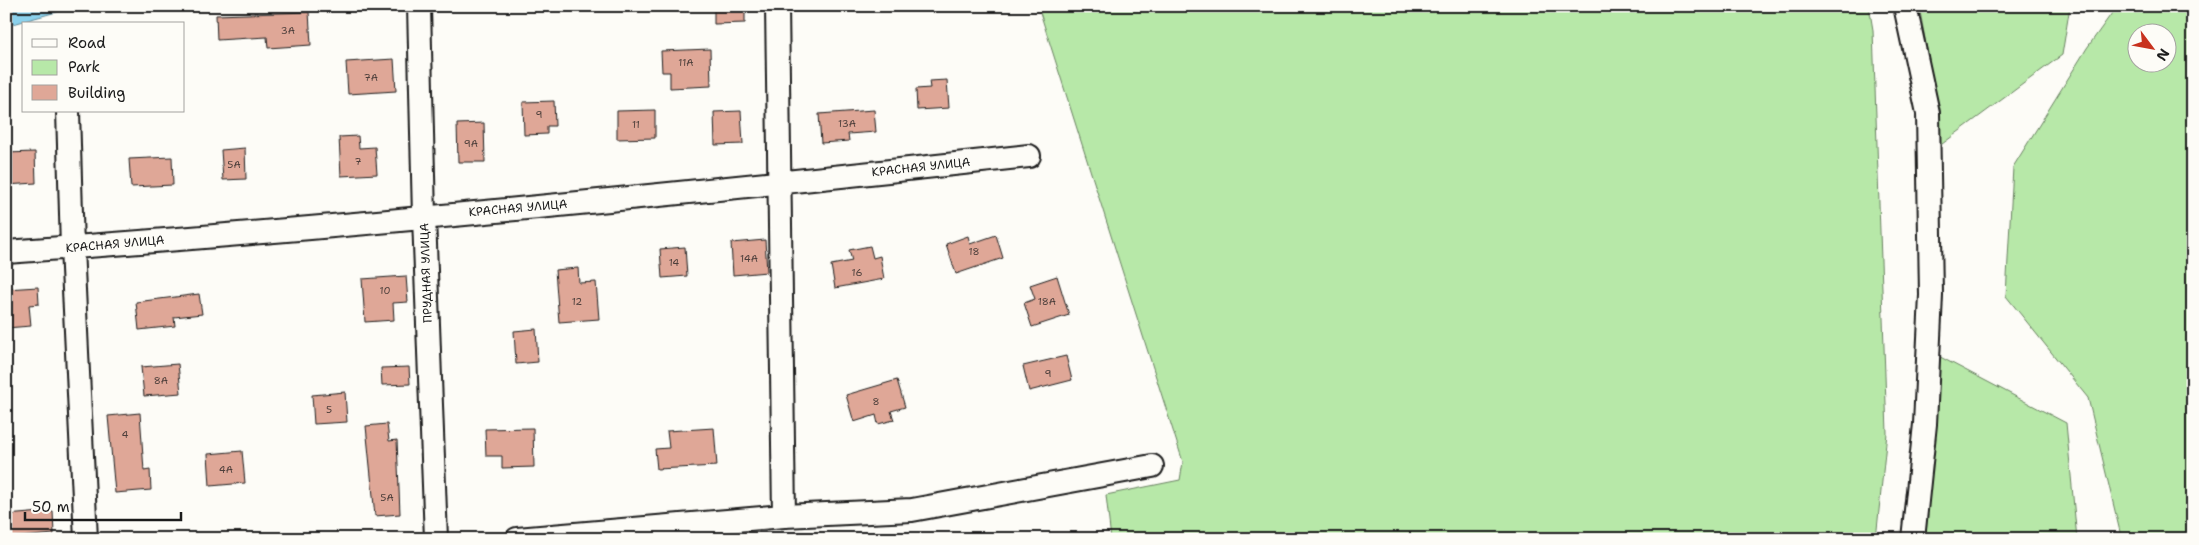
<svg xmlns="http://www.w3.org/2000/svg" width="2199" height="545" font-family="'Shantell Sans',sans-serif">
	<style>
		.green { fill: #b7e8a8; stroke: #6a8262; fill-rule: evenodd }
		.water { fill: #8bd1ec; stroke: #5f8999 }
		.building { fill: #dfa797; stroke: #1c1c1c }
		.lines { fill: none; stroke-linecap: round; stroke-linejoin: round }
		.minor-casing { stroke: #1c1c1c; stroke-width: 26 }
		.minor { stroke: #fdfcf7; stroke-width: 22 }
		.labels { text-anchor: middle; stroke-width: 4; stroke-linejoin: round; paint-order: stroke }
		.number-label { font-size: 10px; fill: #4d3f3b }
		.street-label { font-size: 12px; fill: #1c1c1c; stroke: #fdfcf7 }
	</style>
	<rect width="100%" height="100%" fill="#fdfcf7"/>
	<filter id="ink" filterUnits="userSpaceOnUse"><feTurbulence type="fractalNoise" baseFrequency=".02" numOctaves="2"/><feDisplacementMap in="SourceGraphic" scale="10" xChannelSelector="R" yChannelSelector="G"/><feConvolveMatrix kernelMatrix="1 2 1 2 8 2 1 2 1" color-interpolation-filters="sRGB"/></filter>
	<g filter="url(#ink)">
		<!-- green -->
		<g class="green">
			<polygon points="1038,6 1869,6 1873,30 1887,433 1876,539 1111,539 1106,495 1180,480 1183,462"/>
			<polygon points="1919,6 2070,6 2062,55 1938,147 1928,55"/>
			<path d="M 2117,6 L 2193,6 L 2193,539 L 2132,539 L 2121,536 L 2088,398 L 2006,296 L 2013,167 L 2087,48 ZM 2136,32 L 2166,32 L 2166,62 L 2136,62 Z"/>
			<polygon points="1925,349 2066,423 2077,539 1926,539 1932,425"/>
		</g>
		<!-- water -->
		<polygon class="water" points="6,6 78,6 6,26"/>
		<!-- building -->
		<g class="building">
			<polygon points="714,6 745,6 745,23 714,24"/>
			<polygon points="309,12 311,45 268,48 267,37 217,40 216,15"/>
			<polygon points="710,49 711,86 670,88 670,72 662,72 661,51"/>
			<polygon points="394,59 396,91 348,94 346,62"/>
			<polygon points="947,80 949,108 917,110 916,89 930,88 929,81"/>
			<polygon points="554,101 555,126 547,126 547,134 524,135 523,102"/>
			<polygon points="655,110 655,138 617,139 617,111"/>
			<polygon points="874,110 876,132 848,134 849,141 821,143 819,114"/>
			<polygon points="741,111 743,144 715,145 714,112"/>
			<polygon points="484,123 485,162 458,162 457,124"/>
			<polygon points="358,136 359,148 375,147 377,174 341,176 339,137"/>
			<polygon points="245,148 246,179 223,180 221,150"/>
			<polygon points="35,152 36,183 6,185 6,153"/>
			<polygon points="172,157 173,185 131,187 129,159"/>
			<polygon points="996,235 1003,258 956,274 946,244 968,236 970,244"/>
			<polygon points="765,240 767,272 733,275 731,243"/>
			<polygon points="870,246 873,258 880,256 884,279 835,288 831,265 852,261 849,250"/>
			<polygon points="685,247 687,276 662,278 660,249"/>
			<polygon points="578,268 579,283 596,282 599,319 559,322 555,270"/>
			<polygon points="406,276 408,302 393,303 394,320 365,322 362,279"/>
			<polygon points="1057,276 1069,315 1032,327 1024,303 1035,299 1030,285"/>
			<polygon points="38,287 39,304 29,305 31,326 6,328 6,289"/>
			<polygon points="199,294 202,314 174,317 175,326 139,330 136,302"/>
			<polygon points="536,329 538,362 516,364 514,331"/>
			<polygon points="1066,356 1072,380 1029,391 1023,366"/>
			<polygon points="178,364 181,393 144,396 141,367"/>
			<polygon points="409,367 410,384 382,385 381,368"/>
			<polygon points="897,380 905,407 891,411 894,420 878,424 876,415 854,422 846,395"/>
			<polygon points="345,392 347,422 314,424 312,395"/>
			<polygon points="140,413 144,471 150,470 151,490 115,493 108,416"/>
			<polygon points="387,424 389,441 397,440 400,514 375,516 366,426"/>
			<polygon points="533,428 534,467 502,468 502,456 486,456 485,429"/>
			<polygon points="714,428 717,466 657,469 655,449 669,448 667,431"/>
			<polygon points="242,451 245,483 210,486 208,454"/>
			<polygon points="53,511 54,534 8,538 7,515"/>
		</g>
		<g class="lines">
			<!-- minor casing -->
			<g class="minor-casing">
				<g id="minor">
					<polyline points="419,6 424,217 436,539"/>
					<polyline points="777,6 784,516"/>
					<polyline points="1905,6 1928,113 1931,295 1925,424 1913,539"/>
					<polyline points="68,111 72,248 86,539"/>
					<path d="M 6,252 C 348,228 689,193 1029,156"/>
					<polyline points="517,539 784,516 912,510 1152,466"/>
				</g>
			</g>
			<!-- minor -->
			<use href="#minor" class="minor"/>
		</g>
	</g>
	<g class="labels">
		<!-- number labels -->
		<g class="number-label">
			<text x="288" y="34">3А</text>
			<text x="686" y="66">11А</text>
			<text x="371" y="81">7А</text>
			<text x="539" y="118">9</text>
			<text x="847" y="127">13А</text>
			<text x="636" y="128">11</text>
			<text x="471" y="147">9А</text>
			<text x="358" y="165">7</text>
			<text x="234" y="168">5А</text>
			<text x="974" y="255">18</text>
			<text x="749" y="262">14А</text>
			<text x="674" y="266">14</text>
			<text x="857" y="276">16</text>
			<text x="385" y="294">10</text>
			<text x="577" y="305">12</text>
			<text x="1047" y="305">18А</text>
			<text x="1048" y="377">9</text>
			<text x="161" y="384">8А</text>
			<text x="876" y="405">8</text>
			<text x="329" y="413">5</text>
			<text x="125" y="438">4</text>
			<text x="226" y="473">4А</text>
			<text x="387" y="501">5А</text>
		</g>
		<!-- street labels -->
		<g class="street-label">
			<text transform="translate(921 167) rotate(-6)" y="4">КРАСНАЯ УЛИЦА</text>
			<text transform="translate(518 208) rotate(-5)" y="4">КРАСНАЯ УЛИЦА</text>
			<text transform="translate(115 244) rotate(-5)" y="4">КРАСНАЯ УЛИЦА</text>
			<text transform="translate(426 273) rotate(-92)" y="4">ПРУДНАЯ УЛИЦА</text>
		</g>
	</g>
	<!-- margin -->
	<rect width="2199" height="545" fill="none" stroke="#fdfcf7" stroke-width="25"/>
	<rect x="12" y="12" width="2174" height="520" fill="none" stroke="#1c1c1c" stroke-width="2" filter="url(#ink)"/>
	<!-- legend -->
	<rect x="22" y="22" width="162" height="90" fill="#fdfcf7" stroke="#a3a29f"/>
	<rect x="32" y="39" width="25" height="8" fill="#fdfcf7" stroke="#a3a29f"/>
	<text x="68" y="48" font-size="15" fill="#1c1c1c">Road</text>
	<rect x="32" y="60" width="25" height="15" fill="#b7e8a8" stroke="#a3a29f"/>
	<text x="68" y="72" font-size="15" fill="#1c1c1c">Park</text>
	<rect x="32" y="85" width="25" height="15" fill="#dfa797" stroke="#a3a29f"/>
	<text x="68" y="98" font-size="15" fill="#1c1c1c">Building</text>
	<!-- north arrow -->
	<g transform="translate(2152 48) rotate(122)"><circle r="24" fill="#fdfcf7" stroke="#a3a29f"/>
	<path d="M0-4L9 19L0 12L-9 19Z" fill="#c8321e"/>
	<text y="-8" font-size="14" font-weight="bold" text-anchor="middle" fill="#1c1c1c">N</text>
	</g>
	<!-- scale -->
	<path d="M25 512v8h156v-8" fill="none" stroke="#1c1c1c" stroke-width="2.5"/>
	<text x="32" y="512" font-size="15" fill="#1c1c1c" stroke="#fdfcf7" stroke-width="4" paint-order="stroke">50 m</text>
</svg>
